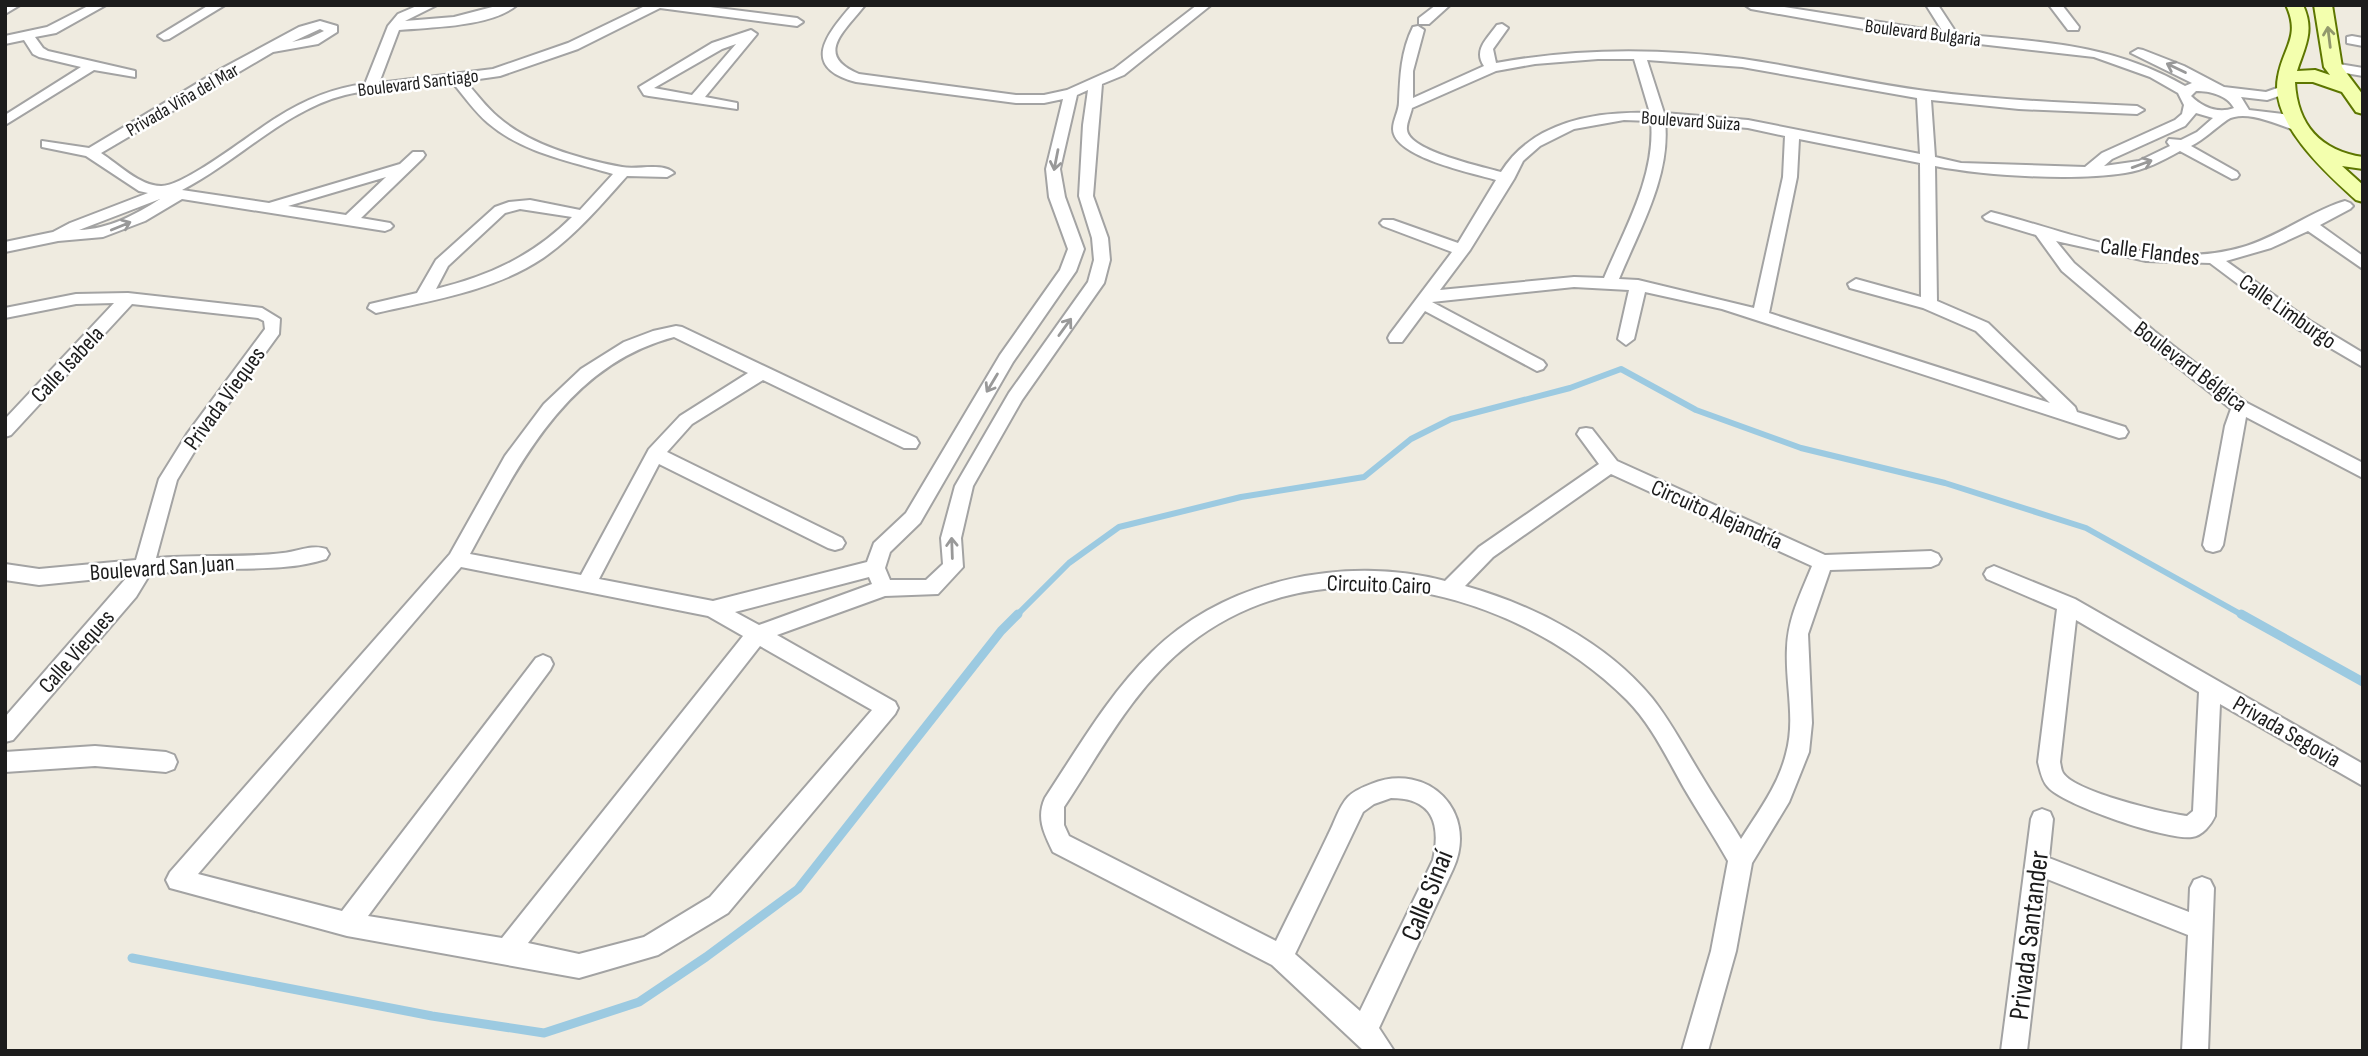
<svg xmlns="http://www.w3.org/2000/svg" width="2368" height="1056" font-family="'Sofia Sans Condensed',sans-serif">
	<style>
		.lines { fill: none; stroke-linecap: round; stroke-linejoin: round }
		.stream-far1 { stroke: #9ccae1; stroke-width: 6 }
		.stream { stroke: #9ccae1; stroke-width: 9 }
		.street-casing { stroke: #a3a3a3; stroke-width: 4 }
		.secondary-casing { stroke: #5d7600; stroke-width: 4 }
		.street { fill: #fff; fill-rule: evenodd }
		.secondary { fill: #f3ffae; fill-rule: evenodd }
		.oneway { stroke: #92996c }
		.oneway2 { stroke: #999 }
		.labels { text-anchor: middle; stroke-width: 5; stroke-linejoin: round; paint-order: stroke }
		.far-street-label { font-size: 19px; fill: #1c1c1c; stroke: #fff }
		.street-label { font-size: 23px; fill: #1c1c1c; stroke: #fff }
		.near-street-label { font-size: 28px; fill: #1c1c1c; stroke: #fff }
	</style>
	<rect width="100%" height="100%" fill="#efebe0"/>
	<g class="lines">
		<!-- stream-far1 -->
		<polyline class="stream-far1" points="1016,616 1069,563 1119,527 1241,497 1364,477 1411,439 1451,419 1570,388 1621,369 1696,410 1801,448 1945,483 2086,528 2244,616"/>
		<!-- stream -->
		<g class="stream">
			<polyline points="2241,614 2363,682"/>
			<polyline points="132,958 432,1016 544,1033 639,1002 706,957 798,889 1001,631 1018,614"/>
		</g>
		<!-- street casing -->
		<g class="street-casing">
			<g id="street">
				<polygon points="5,5 20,5 5,14"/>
				<polygon points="90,5 106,5 56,33 35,37 43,48 48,51 135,71 135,77 94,70 5,125 5,115 81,67 39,57 33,54 24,40 5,44 5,36 47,27"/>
				<polygon points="209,5 225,5 169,39 164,40 158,36"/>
				<path d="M 419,5 L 437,5 L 405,21 L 454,17 L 500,5 L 517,5 C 491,27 432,27 399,30 L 379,83 L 493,69 L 568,43 L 647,5 L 694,5 L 797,18 L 803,22 L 797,26 L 660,8 L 578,49 L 500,76 L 465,81 C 476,93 486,107 498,117 C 530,145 580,159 622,167 C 637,170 663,162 674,173 L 667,177 L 627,176 C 601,205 575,236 543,258 C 494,291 432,300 376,313 L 368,308 L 370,304 L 417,293 L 436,260 L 495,207 L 509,202 L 530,200 L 580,210 L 613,174 C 570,161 523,153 488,123 C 475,112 464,96 452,82 C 417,86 379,87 345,95 C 285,110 237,162 182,190 L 269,203 L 400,164 L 413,152 L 423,152 L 425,155 L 423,158 L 361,218 L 390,223 L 393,226 L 390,229 L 385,231 L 182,199 L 145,221 L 103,237 L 58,241 L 5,252 L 5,242 L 53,232 L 70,223 L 148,193 L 139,191 L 86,156 L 42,147 L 42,141 L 89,148 L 221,69 L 299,27 L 320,21 L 337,26 L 337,32 L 318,44 L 273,52 L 101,153 C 118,164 140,186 161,186 C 184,187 253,132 276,118 C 304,100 332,88 365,84 L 388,26 L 398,14 ZM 320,29 L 324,31 L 309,38 L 292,42 ZM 386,177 L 346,215 L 288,206 ZM 160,199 C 135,215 109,229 79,230 ZM 520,209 L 572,217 C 533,256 489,276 436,289 L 448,266 L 505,213 Z"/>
				<path d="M 852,5 L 865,5 C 845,31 813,55 859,74 L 1016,95 L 1044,95 L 1067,90 L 1114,69 L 1197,5 L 1211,5 L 1124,75 L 1102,84 L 1093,196 L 1108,238 L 1110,260 L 1104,283 L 1022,400 L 973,486 L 961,538 L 963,567 L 938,594 L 885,596 L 777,635 L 895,702 L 898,708 L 895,714 L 728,913 L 658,955 L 579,978 L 347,936 L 170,888 L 166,880 L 170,872 L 450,554 L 505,456 L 544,404 L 581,369 L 624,342 L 653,331 L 676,326 L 682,327 L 916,438 L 919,443 L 916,448 L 904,448 L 763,380 L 692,424 L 667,452 L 842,538 L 845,543 L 842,548 L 835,550 L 828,548 L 659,464 L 599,579 L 713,601 L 867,562 L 874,543 L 906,513 L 1000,355 L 1060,270 L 1068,249 L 1049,197 L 1046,169 L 1063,99 L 1044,103 L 1016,103 L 856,82 C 800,67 826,35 852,5 ZM 1088,90 L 1083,125 L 1079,196 L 1092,238 L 1094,260 L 1088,282 L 1009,393 L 955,486 L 941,538 L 943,564 L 926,580 L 890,580 L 885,568 L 890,552 L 920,523 L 1013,362 L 1076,271 L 1084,249 L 1065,197 L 1060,169 L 1077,95 ZM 674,337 L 748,373 L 680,416 L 649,449 L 581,575 L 470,554 C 519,464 567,365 674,337 ZM 461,567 L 708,616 L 743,636 L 502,938 L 368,916 L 550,670 L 553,664 L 550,658 L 543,655 L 536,658 L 342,911 L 198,874 ZM 869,577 L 872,584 L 759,625 L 735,612 ZM 760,646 L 872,710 L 710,897 L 644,937 L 579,954 L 528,943 Z"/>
				<polygon points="1436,5 1450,5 1429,24 1419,24 1419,18"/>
				<path d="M 1745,5 L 1772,5 L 1943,32 L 1926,5 L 1938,5 L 1957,34 C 2040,42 2110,43 2185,86 L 2192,83 L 2131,53 L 2138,49 L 2143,50 L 2184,66 L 2224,87 L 2266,92 L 2286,85 L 2291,86 L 2291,92 L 2267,100 L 2241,97 L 2249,110 L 2283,114 L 2308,128 L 2301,132 C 2282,127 2246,108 2227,120 C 2214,129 2205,139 2191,146 L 2237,172 L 2239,175 L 2237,178 L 2232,179 L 2180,151 C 2162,161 2145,170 2125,173 C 2074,181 1986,176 1935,166 L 1937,301 L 1988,323 L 2075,407 L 2077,412 L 2125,427 L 2128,432 L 2125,437 L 2119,438 L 1722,309 L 1645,292 L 1634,339 L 1626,345 L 1618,339 L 1629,290 L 1574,287 L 1432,302 L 1543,361 L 1546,365 L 1543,369 L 1537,371 L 1425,311 L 1402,342 L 1390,342 L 1388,338 L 1390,334 L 1452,252 L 1383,226 L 1380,223 L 1383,220 L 1393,220 L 1458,243 L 1496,180 C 1473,173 1393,157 1393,129 C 1393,120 1399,111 1399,102 C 1400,76 1401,51 1413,27 L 1418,26 L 1424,30 L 1413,71 L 1413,98 L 1484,66 C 1473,50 1487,39 1497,25 L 1502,24 L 1508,28 L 1493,49 L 1496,63 C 1577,48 1661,48 1743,59 C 1804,68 1865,83 1926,91 C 1996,100 2066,103 2137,106 L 2144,110 L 2137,114 L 2019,109 L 1931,100 L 1935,157 L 1961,163 L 2085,167 L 2102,153 L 2175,120 L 2182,114 L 2184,105 L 2178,93 L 2150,77 L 2094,57 L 1892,34 L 1751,9 ZM 1598,59 L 1634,59 L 1650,113 C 1595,111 1532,122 1501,172 C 1483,167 1409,151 1407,130 C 1406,124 1411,114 1412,108 L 1496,71 L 1535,64 ZM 1647,60 L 1742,67 L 1917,98 L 1920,154 L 1748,120 L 1664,113 ZM 2196,91 C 2210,91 2227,95 2234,108 C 2218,114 2202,107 2191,96 ZM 2196,113 L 2213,118 L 2197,132 L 2181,140 L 2169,139 L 2167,142 L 2170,146 L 2139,161 L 2104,166 L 2112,159 L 2185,126 ZM 1624,120 L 1651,121 C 1656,176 1624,230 1604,278 L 1574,277 L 1440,290 L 1470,250 L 1514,179 L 1523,161 L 1540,146 L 1574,129 ZM 1665,121 L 1748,128 L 1785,136 L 1783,177 L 1754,308 L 1638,280 L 1619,279 C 1639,230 1671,176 1665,121 ZM 1799,139 L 1920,163 L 1921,297 L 1856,279 L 1848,284 L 1850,288 L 1923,308 L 1976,331 L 2050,403 L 1769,313 L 1797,177 Z"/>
				<polygon points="2049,5 2062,5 2079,27 2078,30 2068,30"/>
				<path d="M 751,30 L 757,34 L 705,97 L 737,103 L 737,109 L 649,96 L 644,95 L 639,87 L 712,43 ZM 736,44 L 692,95 L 654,88 L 722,49 Z"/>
				<polygon points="2352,36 2363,38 2363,46 2347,43 2347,37"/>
				<polygon points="2333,63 2363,68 2363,76 2328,70 2326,67"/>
				<path d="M 2345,201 L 2350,203 L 2353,206 L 2350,209 L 2320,225 L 2363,256 L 2363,269 L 2308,231 L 2271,248 L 2226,261 L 2310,321 L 2363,353 L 2363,367 L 2298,329 L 2210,263 L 2146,261 L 2056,241 L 2074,263 L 2154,331 L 2247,403 L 2363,463 L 2363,478 L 2246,417 L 2223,545 L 2220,550 L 2213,552 L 2206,550 L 2203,545 L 2225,426 L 2231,409 L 2142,339 L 2062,271 L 2036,235 L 1986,220 L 1983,217 L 1991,212 C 2071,232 2160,272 2243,247 C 2278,237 2313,210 2345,201 Z"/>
				<path d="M 128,293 L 262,308 L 280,319 L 279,334 L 199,444 L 177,480 L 156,558 C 198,554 241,558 283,553 C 297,552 312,544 326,549 L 329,554 L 326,559 C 285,572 242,567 199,570 C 183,570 166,573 150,574 L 136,597 L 13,740 L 5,742 L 5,717 L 128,576 L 39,585 L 5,580 L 5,564 L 39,569 L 136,560 L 159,479 L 187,434 L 265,329 L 264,321 L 258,318 L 132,304 L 11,435 L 5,437 L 5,419 L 114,303 L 76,304 L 5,318 L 5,308 L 76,294 Z"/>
				<path d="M 1586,428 L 1592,429 L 1617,461 L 1825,555 L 1931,551 L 1938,554 L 1941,559 L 1938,564 L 1931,567 L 1830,570 L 1808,634 L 1812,723 L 1809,752 L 1789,802 L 1752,863 L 1736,951 L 1708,1051 L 1682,1051 L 1711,951 L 1728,861 C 1714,836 1698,812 1684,788 C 1667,758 1651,724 1627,700 C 1515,589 1321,540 1189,644 C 1135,686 1101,751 1064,807 L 1064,825 L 1069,836 L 1276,941 C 1293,906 1311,871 1328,835 C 1334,824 1339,806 1348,797 C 1354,791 1363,787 1371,784 C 1428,761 1479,812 1453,869 L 1379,1028 L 1394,1051 L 1364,1051 L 1272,965 L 1053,852 C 1044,833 1036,818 1045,798 C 1078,748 1109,694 1152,652 C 1226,579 1346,555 1445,581 L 1479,547 L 1599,464 L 1577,434 L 1580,429 ZM 1611,474 L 1812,566 C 1801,593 1788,618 1787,648 C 1785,683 1796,719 1786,754 C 1778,786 1758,812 1741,839 C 1728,817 1714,797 1701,775 C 1685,749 1671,722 1652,698 C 1606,642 1533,605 1465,586 L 1493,557 ZM 1391,798 C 1433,798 1441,824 1433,860 L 1360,1011 L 1295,954 L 1363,812 L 1374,804 Z"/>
				<path d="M 1994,566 L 2075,599 L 2363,764 L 2363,786 L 2220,704 L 2215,816 C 2211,825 2202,836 2192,837 C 2169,841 2063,805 2048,787 C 2042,781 2040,770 2038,762 L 2057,609 L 1987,579 L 1984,574 L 1987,569 ZM 2076,620 L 2199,692 L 2193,811 L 2187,816 C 2164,813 2075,792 2063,773 C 2061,770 2061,766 2060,762 Z"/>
				<polygon points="95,746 166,752 174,755 177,762 174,769 166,772 95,766 5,772 5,752"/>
				<polygon points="2042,809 2050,812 2053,819 2049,858 2189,912 2190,888 2194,880 2202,877 2210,880 2214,888 2208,1051 2182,1051 2188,935 2047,879 2027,1051 2001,1051 2031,819 2034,812"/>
			</g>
		</g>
		<!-- secondary casing -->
		<g class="secondary-casing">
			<path id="secondary" d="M 2286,5 L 2303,5 C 2315,31 2305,46 2297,71 L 2315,70 L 2330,75 L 2324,67 L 2314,5 L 2332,5 L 2342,67 L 2363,95 L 2363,114 L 2356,112 L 2342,92 L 2313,82 L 2295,82 C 2297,125 2321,151 2363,157 L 2363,169 L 2342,166 L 2363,185 L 2363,202 L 2356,200 C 2326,173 2269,122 2278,77 C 2283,47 2301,37 2286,5 Z"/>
		</g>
		<!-- street -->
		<use href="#street" class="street"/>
		<!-- secondary -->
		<use href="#secondary" class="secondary"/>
	</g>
	<!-- one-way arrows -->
	<defs><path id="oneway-shaft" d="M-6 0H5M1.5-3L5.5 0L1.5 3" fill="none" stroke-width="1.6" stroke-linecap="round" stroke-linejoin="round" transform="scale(1.75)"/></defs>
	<use class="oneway" href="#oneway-shaft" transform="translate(2329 37) rotate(-97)"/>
	<g class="oneway2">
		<use href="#oneway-shaft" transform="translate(2176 68) rotate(-154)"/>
		<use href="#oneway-shaft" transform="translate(1056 160) rotate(101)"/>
		<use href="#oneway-shaft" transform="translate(2142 164) rotate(-20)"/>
		<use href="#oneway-shaft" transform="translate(121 226) rotate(-22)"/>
		<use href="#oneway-shaft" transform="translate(1065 327) rotate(-54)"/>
		<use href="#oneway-shaft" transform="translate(992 383) rotate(121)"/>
		<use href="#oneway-shaft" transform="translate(952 548) rotate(-92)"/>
	</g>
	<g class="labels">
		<!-- far-street labels -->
		<g class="far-street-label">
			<text transform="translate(1923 32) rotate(7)" y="7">Boulevard Bulgaria</text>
			<text transform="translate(418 82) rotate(-7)" y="7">Boulevard Santiago</text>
			<text transform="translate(182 99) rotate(-30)" y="7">Privada Viña del Mar</text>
			<text transform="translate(1691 120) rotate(4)" y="7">Boulevard Suiza</text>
		</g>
		<!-- street labels -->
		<g class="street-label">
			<text transform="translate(2150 251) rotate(7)" y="8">Calle Flandes</text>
			<text transform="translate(2288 311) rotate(35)" y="8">Calle Limburgo</text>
			<text transform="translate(67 364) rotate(-47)" y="8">Calle Isabela</text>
			<text transform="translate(2191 366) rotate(37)" y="8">Boulevard Bélgica</text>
			<text transform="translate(224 398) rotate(-54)" y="8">Privada Vieques</text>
			<text transform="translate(1717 514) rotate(24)" y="8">Circuito Alejandría</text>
			<text transform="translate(162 567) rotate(-4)" y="8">Boulevard San Juan</text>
			<text transform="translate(1379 584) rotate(2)" y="8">Circuito Cairo</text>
			<text transform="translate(76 651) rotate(-49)" y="8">Calle Vieques</text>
			<text transform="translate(2287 731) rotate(30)" y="8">Privada Segovia</text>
		</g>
		<!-- near-street labels -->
		<g class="near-street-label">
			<text transform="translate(1426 895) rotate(-68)" y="10">Calle Sinaí</text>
			<text transform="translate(2028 935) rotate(-83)" y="10">Privada Santander</text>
		</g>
	</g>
	<!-- border -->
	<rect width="2368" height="1056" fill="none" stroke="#1c1c1c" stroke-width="14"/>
</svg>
